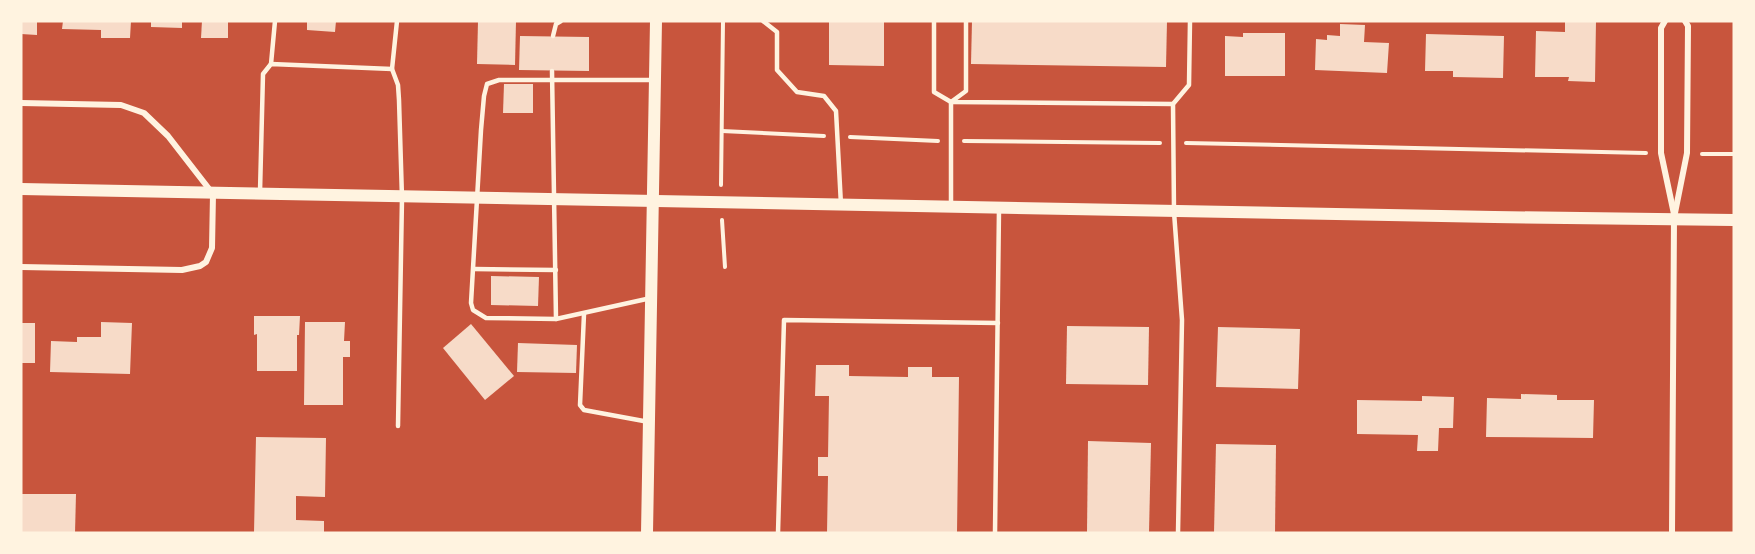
<svg xmlns="http://www.w3.org/2000/svg" width="1755" height="554" font-family="'Sofia Sans Condensed',sans-serif">
	<style>
		.building { fill: #f7dbc8 }
		.lines { fill: none; stroke-linecap: round; stroke-linejoin: round }
		.path { stroke: #fff3e0; stroke-width: 4 }
		.service { stroke: #fff3e0; stroke-width: 4.5 }
		.minor { stroke: #fff3e0; stroke-width: 6 }
		.secondary { stroke: #fff3e0; stroke-width: 12 }
	</style>
	<rect width="100%" height="100%" fill="#c8553d"/>
	<!-- building -->
	<g class="building">
		<polygon points="21,21 37,21 37,35 21,34"/>
		<polygon points="63,21 131,21 130,38 101,38 101,30 62,29"/>
		<polygon points="151,21 182,21 182,28 151,27"/>
		<polygon points="202,21 228,21 228,38 201,38"/>
		<polygon points="307,21 336,21 335,32 307,30"/>
		<polygon points="478,21 516,21 515,65 477,64"/>
		<polygon points="829,21 884,21 884,66 829,65"/>
		<polygon points="972,21 1167,21 1166,67 971,64"/>
		<polygon points="1565,21 1596,21 1595,82 1568,81 1569,77 1535,77 1536,31 1565,32"/>
		<polygon points="1340,24 1365,25 1364,42 1389,43 1387,73 1315,70 1316,39 1327,40 1327,35 1340,36"/>
		<polygon points="1243,33 1285,33 1285,76 1225,76 1225,36 1243,37"/>
		<polygon points="1426,34 1504,36 1503,78 1453,77 1453,71 1425,71"/>
		<polygon points="520,36 589,37 589,71 519,70"/>
		<polygon points="504,84 533,84 533,113 503,113"/>
		<polygon points="491,276 539,277 538,306 491,305"/>
		<polygon points="254,316 300,316 299,335 297,335 297,371 257,371 257,334 254,335"/>
		<polygon points="101,322 132,323 130,374 50,372 51,341 77,342 77,337 101,337"/>
		<polygon points="305,322 345,322 344,341 350,341 350,357 343,357 343,405 304,405"/>
		<rect x="21" y="323" width="14" height="40"/>
		<polygon points="471,324 514,376 485,400 443,348"/>
		<polygon points="1067,326 1149,327 1148,385 1066,384"/>
		<polygon points="1218,327 1300,329 1298,389 1216,387"/>
		<polygon points="518,343 577,345 576,373 517,372"/>
		<polygon points="816,365 849,365 849,376 908,377 908,367 932,367 932,377 959,377 957,533 827,533 828,476 818,476 818,457 828,457 829,396 815,396"/>
		<polygon points="1521,394 1557,395 1557,400 1594,400 1593,438 1486,437 1487,398 1521,399"/>
		<polygon points="1422,396 1454,397 1453,428 1439,428 1438,451 1417,451 1418,435 1357,434 1357,400 1422,401"/>
		<polygon points="256,437 326,438 325,497 296,496 296,520 324,521 324,533 254,533"/>
		<polygon points="1088,441 1151,443 1149,533 1087,533"/>
		<polygon points="1216,444 1276,445 1275,533 1214,533"/>
		<polygon points="21,494 76,494 75,533 21,533"/>
	</g>
	<g class="lines">
		<!-- path -->
		<g class="path">
			<polyline points="722,131 824,136"/>
			<polyline points="850,137 938,141"/>
			<polyline points="964,141 1160,143"/>
			<polyline points="1186,143 1646,153"/>
			<polyline points="1702,154 1734,154"/>
			<polyline points="721,185 723,21"/>
			<polyline points="722,220 725,267"/>
		</g>
		<!-- service -->
		<g class="service">
			<polyline points="763,21 777,32 777,70 797,92 824,96 836,111 841,205"/>
			<polyline points="934,21 934,92 951,102 1173,104"/>
			<polyline points="553,36 556,24 561,21"/>
			<polyline points="271,64 275,21"/>
			<polyline points="392,69 398,85 399,100 402,198 398,426"/>
			<polyline points="552,71 556,319"/>
			<polyline points="951,102 966,91 966,21"/>
			<polyline points="260,192 263,74 271,64 392,69 397,21"/>
			<polyline points="951,205 951,102"/>
			<polyline points="474,269 556,270"/>
			<polyline points="651,298 556,319 486,318 473,310 471,303 481,130 484,96 487,84 499,80 653,80"/>
			<polyline points="584,314 580,405 584,410 649,422"/>
			<polyline points="778,533 784,320 998,323"/>
			<polyline points="995,533 999,209"/>
			<polyline points="1178,533 1182,320 1174,212 1173,104 1189,85 1190,21"/>
		</g>
		<!-- minor -->
		<g class="minor">
			<polyline points="1665,21 1661,28 1661,153 1674,214"/>
			<polyline points="21,103 121,105 144,113 168,136 213,194 212,248 206,262 200,266 182,270 21,267"/>
			<polyline points="1672,533 1674,218 1687,153 1688,26 1685,21"/>
		</g>
		<!-- secondary -->
		<g class="secondary">
			<polyline points="21,189 1494,217 1734,220"/>
			<polyline points="647,533 656,21"/>
		</g>
	</g>
	<!-- border -->
	<rect width="1755" height="554" fill="none" stroke="#fff3e0" stroke-width="45"/>
</svg>
